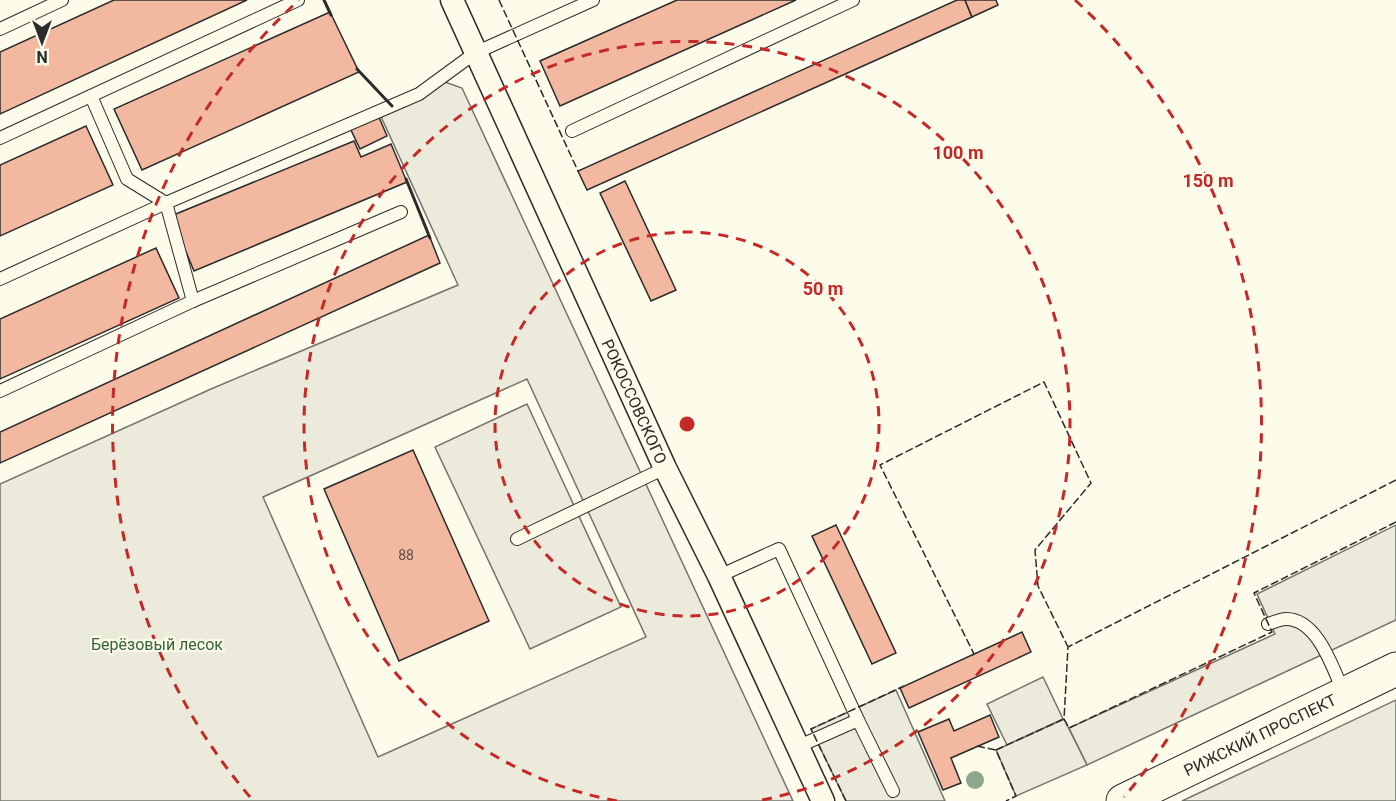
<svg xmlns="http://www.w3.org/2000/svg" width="1396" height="801" font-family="Roboto,sans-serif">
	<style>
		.green { fill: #ecebdb; stroke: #74746e; stroke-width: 1.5; fill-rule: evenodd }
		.parking { fill: #eceadb; stroke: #74746e; stroke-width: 1.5 }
		.building { fill: #f2b8a0; stroke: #2b2b2b; stroke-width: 1.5 }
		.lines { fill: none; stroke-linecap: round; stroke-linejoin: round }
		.lane-casing { stroke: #2b2b2b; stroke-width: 14 }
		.street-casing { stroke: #2b2b2b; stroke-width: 25 }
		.highway-casing { stroke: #2b2b2b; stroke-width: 35 }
		.lane { stroke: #fdfbea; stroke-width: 12 }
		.street { stroke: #fdfbea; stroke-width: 22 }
		.highway { stroke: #fdfbea; stroke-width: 33 }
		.fence { stroke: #2b2b2b; stroke-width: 1.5; stroke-dasharray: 8 3; stroke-linecap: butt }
		.wall { stroke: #2b2b2b; stroke-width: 3 }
		.tree { fill: #8ea78a }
		.ring { fill: none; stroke: #c62828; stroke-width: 3; stroke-dasharray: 10 8 }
		.labels { text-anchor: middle; stroke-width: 4.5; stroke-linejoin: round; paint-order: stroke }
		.number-label { font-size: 14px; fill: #5d4e48 }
		.street-label { font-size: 16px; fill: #2b2b2b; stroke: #fdfbea }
		.park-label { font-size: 16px; fill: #34623c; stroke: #fdfbea }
		.centre { fill: #c62828; stroke: #fdfbea; stroke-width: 3 }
		.ring-label { font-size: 18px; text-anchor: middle; font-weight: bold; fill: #c62828; stroke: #fdfbea; stroke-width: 4.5; stroke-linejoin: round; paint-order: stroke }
	</style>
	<rect width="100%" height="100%" fill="#fdfbea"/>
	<!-- green -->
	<g class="green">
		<path d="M 442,81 L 462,88 L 793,801 L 0,801 L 0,484 L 211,389 L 458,285 L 378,110 ZM 527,379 L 646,637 L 378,757 L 263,497 Z"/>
		<polygon points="1396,525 1396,620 1087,765 1069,728 1275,634 1257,594"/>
		<polygon points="1043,677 1063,719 1007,745 987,704"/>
		<polygon points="1396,700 1396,801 1182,801"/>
	</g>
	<!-- parking -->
	<g class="parking">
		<polygon points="527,404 621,607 530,649 435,447"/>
		<polygon points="896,690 945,801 846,801 811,729"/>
		<polygon points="1064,719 1087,765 1016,796 996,750"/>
	</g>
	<!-- building -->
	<g class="building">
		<polygon points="114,0 247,0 0,114 0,52"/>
		<polygon points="677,0 796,0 560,106 540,61"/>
		<polygon points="957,0 965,0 972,17 587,190 578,171"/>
		<polygon points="965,0 996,0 998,5 972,17"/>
		<polygon points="330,12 359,72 142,170 114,109"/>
		<polygon points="378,115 387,136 360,149 350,128"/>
		<polygon points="86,126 113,185 0,236 0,165"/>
		<polygon points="354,141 361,157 391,144 407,182 194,271 171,216"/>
		<polygon points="625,181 676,290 651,301 600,193"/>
		<polygon points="429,235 440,263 0,463 0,432"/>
		<polygon points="156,248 179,298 0,379 0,319"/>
		<polygon points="413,450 489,621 399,661 324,489"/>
		<polygon points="836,525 896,653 872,664 812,536"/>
		<polygon points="1022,632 1031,652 909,708 900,688"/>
		<polygon points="990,715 999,737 951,758 961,783 943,790 918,732 949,719 954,731"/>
	</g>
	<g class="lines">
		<!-- lane casing -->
		<g class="lane-casing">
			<g id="lane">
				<polyline points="0,29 62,0"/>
				<polyline points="91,96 127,179 166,203 193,301"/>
				<polyline points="572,131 853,0"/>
				<polyline points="0,138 298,0"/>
				<polyline points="0,279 166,203 419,94 475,53 593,0"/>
				<polyline points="0,391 193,301 401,212"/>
				<polyline points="517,539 665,468"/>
				<polyline points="719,576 779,549 858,720 797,747"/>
				<path d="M 1268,624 C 1274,622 1281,619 1286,619 C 1318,619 1333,669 1344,693"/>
				<polyline points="858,720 893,791"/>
			</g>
		</g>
		<!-- street casing -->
		<g class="street-casing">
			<g id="street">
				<path id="s1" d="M 452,0 L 665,468 L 719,576 L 823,801"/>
			</g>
		</g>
		<!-- highway casing -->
		<g class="highway-casing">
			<g id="highway">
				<path id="s2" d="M 1123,801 L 1396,669"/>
			</g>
		</g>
		<!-- lane -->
		<use href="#lane" class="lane"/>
		<!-- street -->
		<use href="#street" class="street"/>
		<!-- highway -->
		<use href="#highway" class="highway"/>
		<!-- fence -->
		<g class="fence">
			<polyline points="499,0 578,171"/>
			<polyline points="1396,480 1068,647 1064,719 1069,728 1272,632 1254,593 1396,522"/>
			<polyline points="972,655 974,654 880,465 1044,382 1091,483 1035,550 1038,586 1068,647"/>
			<polyline points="977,746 996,750 1016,796 1006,801"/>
			<polyline points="996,750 1064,719"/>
			<polyline points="846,801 811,729 904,686"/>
		</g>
		<!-- wall -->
		<g class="wall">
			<polyline points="324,0 331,15"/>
			<polyline points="357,69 392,106"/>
			<polyline points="406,179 430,238"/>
		</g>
	</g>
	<!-- trees -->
	<circle class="tree" cx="975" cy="780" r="9"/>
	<!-- distance rings -->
	<g class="ring">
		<circle cx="687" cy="424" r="192"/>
		<path d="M617 801A383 383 0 1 1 757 801"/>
		<path d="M250 797A575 575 0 0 1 299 0M1075 0A575 575 0 0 1 1124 797"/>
	</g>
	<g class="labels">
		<!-- number labels -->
		<g class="number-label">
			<text x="406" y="560">88</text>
		</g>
		<!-- street labels -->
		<g class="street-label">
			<text dy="6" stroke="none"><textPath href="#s1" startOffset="441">РОКОССОВСКОГО</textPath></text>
			<text dy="6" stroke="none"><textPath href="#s2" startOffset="152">РИЖСКИЙ ПРОСПЕКТ</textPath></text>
		</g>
		<!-- park labels -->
		<g class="park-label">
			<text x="157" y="650">Берёзовый лесок</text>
		</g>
	</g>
	<circle cx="687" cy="424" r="9" class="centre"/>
	<g class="ring-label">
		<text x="958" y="159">100 m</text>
		<text x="1208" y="187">150 m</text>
		<text x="823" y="295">50 m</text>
	</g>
	<!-- north arrow -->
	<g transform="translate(42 42) rotate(180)" stroke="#fdfbea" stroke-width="4.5" paint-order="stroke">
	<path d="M0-4.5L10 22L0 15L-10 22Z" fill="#2b2b2b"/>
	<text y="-9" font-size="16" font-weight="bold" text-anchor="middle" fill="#2b2b2b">N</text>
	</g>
</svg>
